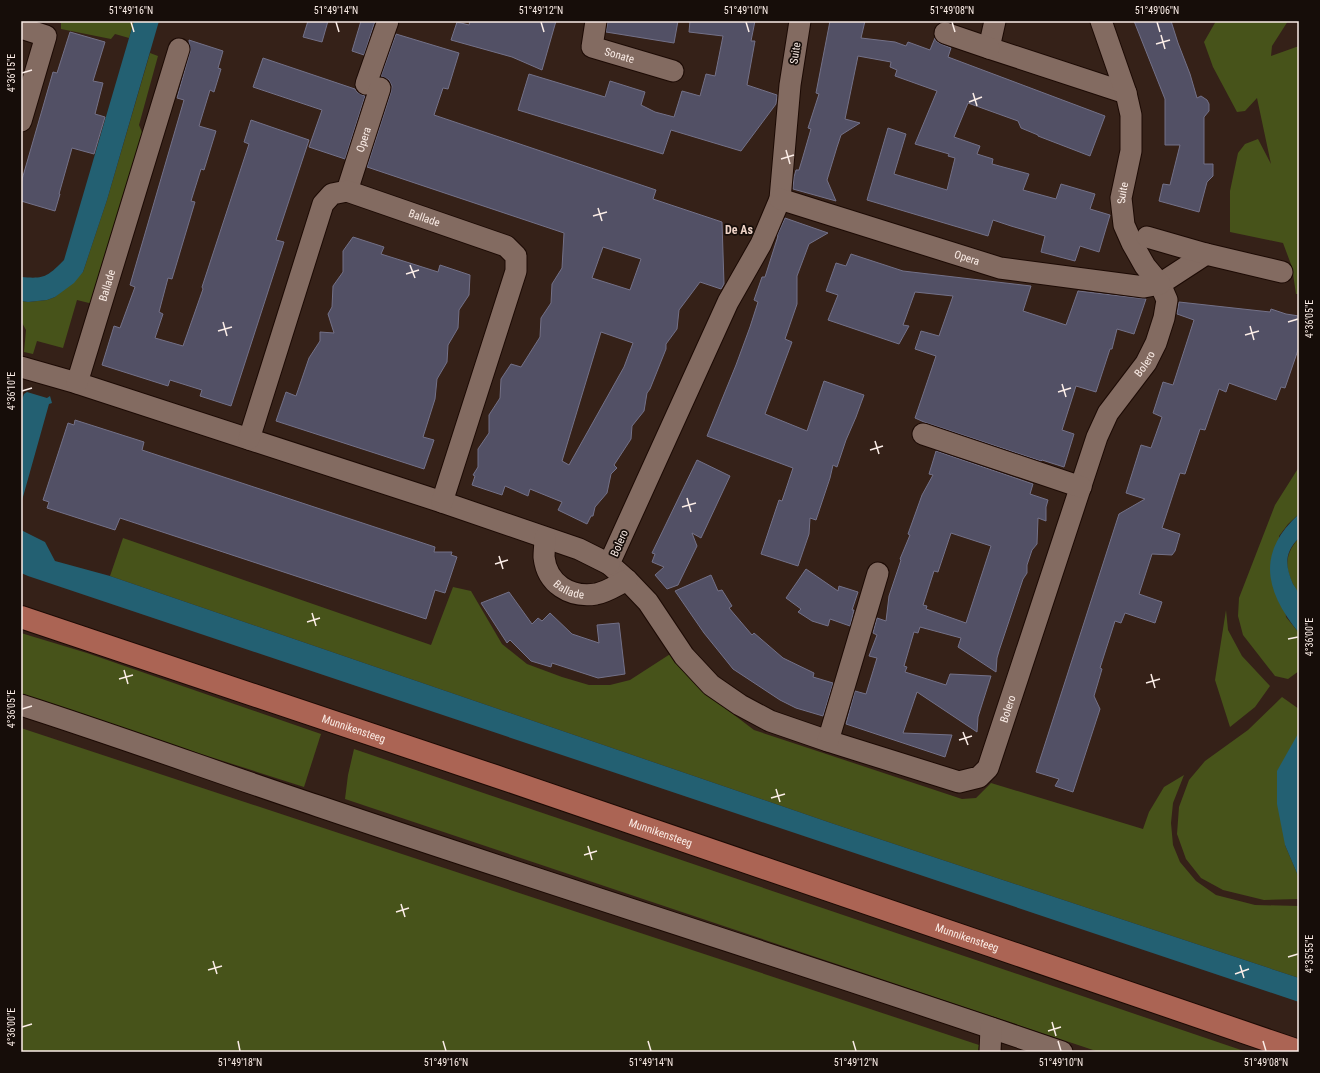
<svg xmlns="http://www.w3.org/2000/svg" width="1320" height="1073" font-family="'Roboto Condensed',sans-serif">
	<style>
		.green { fill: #47531a }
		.water { fill: #236072 }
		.building { fill: #525065; stroke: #737188; fill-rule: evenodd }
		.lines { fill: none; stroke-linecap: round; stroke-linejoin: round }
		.minor-casing { stroke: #1c0a04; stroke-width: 23 }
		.major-casing { stroke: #1c0a04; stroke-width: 24 }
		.minor { stroke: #836b61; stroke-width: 21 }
		.major { stroke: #ab6454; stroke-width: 22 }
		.ticks { fill: none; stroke: #fbede7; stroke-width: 1.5 }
		.labels { text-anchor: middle; stroke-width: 3.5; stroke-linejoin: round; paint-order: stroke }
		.street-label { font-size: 11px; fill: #fbede7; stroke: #160d09 }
		.neighbourhood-label { font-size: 12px; font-weight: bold; fill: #eed3c7; stroke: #160d09 }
		.neatline { fill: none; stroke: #fbede7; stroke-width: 1.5 }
		.ticks-label { font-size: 10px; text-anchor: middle; fill: #fbede7 }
	</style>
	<rect width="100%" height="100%" fill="#352118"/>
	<!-- green -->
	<g class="green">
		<polygon points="53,21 134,21 129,38 115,34 111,39 61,29 61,23"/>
		<polygon points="1216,21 1288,21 1272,46 1271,56 1299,46 1299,294 1296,294 1292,267 1283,243 1230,232 1230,191 1238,153 1245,144 1258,139 1271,164 1257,98 1245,111 1237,112 1213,67 1204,42"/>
		<polygon points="150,53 158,56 139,125 147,144 93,304 77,300 63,348 37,341 33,354 24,352 26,330 21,321 21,301 28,302 47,300 55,297 83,272 107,200"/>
		<polygon points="1299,467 1299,514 1288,524 1279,536 1286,617 1299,633 1299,671 1288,679 1275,676 1243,635 1238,616 1239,598 1275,505"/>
		<polygon points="123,538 431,645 453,587 471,591 502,644 527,664 562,677 589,685 610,685 630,680 678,649 700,683 725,708 754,730 962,799 976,798 991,783 1143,829 1149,812 1164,787 1184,775 1173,803 1171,823 1173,845 1180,862 1196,881 1216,895 1255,905 1299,906 1299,978 831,823 110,576"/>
		<path d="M 1299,538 L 1299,595 C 1286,573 1281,558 1299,538 Z"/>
		<polygon points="1226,610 1228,630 1242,656 1270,686 1255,707 1230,727 1215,680"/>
		<polygon points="21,633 87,653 321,734 304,787 21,696"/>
		<polygon points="1282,697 1299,709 1299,732 1298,734 1285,845 1299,878 1299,899 1264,900 1223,890 1201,878 1186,859 1177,834 1179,807 1189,780 1205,761 1248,730"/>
		<polygon points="21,728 979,1045 978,1052 21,1052"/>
		<polygon points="354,749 1247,1052 1099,1052 345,799 348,775"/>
	</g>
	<!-- water -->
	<g class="water">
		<path d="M 134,21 L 159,21 L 107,200 L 83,272 L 74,283 L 55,297 L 47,300 L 28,302 L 21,301 L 21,277 C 45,279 47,277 64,260 Z"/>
		<polygon points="27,392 47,398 50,396 52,403 49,404 21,504 21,403 24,394"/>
		<path d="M 1299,514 L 1299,538 C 1284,553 1285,565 1293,584 C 1295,587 1298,591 1299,595 C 1301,603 1299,624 1299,633 C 1265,591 1256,553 1299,514 Z"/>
		<polygon points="21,530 45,542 55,561 110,576 831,823 1299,978 1299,1002 28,576 21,573"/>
		<polygon points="1299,732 1299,878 1285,845 1277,804 1277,771"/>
	</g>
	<!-- building -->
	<g class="building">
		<polygon points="308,21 328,21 322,42 303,37"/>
		<polygon points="361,21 375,21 364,55 352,51"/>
		<polygon points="470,21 556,21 542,70 512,57 451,40 457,22 469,25"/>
		<polygon points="608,21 678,21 674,43 606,32"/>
		<polygon points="690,21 755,21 751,41 755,41 747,85 777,95 776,104 741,151 671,130 663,154 518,110 529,74 605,97 610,81 645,92 641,105 655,112 674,117 682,91 700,96 706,74 715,76 723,36 689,32"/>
		<polygon points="830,21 865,21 861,38 895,42 906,46 908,42 930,50 935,38 936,41 941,44 951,48 948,57 1105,116 1090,156 1038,136 1038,135 1021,128 1018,121 968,103 954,137 980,146 977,154 993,159 992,164 1029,174 1023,190 1056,199 1061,184 1095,194 1090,209 1110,215 1099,252 1080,246 1075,261 1041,252 1045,236 1011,226 993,220 988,236 867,200 888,128 906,134 894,174 947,190 955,158 948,156 949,154 915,144 937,91 895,76 897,70 890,67 891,62 858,56 845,119 860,123 841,135 837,147 827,180 836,201 793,189 794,177 796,170 799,170 802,160 811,129 808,128 819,94 816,93"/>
		<polygon points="1134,21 1171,21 1178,43 1190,74 1197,98 1201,96 1207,100 1209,104 1209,111 1204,117 1204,164 1213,164 1213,176 1207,182 1199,212 1159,201 1163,184 1170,185 1180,145 1165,145 1165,99"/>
		<polygon points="70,32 105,42 93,81 103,83 95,114 105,117 94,154 72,148 59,194 60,194 55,211 21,201 21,183 53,72 57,73"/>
		<path d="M 396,34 L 459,53 L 448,89 L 443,88 L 434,115 L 656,190 L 653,199 L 722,222 L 724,284 L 721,289 L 700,282 L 679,310 L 677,329 L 666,344 L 666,349 L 650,389 L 647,393 L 644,411 L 632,426 L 631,439 L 614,465 L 617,468 L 611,474 L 607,493 L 595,507 L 593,516 L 591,516 L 587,524 L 558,510 L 562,502 L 530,489 L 528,496 L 505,486 L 502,495 L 472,485 L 475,476 L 473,475 L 478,467 L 478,449 L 489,433 L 489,415 L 500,398 L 501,379 L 511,364 L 521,367 L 540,337 L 541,318 L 551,303 L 552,284 L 562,268 L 564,233 L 367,167 L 391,92 L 392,86 L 389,80 L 381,76 ZM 603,247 L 641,259 L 630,290 L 592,278 ZM 601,332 L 633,343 L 624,367 L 569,465 L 562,461 Z"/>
		<polygon points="189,40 223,51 218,68 221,69 214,92 210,90 199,126 216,131 204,170 201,169 191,201 195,202 172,279 168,278 159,312 163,314 155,338 183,346 203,289 202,287 249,144 244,142 251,120 309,140 276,240 284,242 231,406 200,396 202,390 170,380 168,386 102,365 114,326 120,328 135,287 130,285 184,100 177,98 190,52"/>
		<polygon points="263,58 355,89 357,92 362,95 365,96 345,159 309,147 322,110 253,87"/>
		<polygon points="785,218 828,233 809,244 797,276 797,304 785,339 792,342 765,414 807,431 824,381 864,395 856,417 846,440 837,467 833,465 830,478 816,520 810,518 809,534 798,566 761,554 779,500 782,501 793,468 707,436 736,365 750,327 758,302 754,300 762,277 765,277 778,236 777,236"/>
		<polygon points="353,237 384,247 381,254 416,265 438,272 440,265 470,275 469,295 459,310 458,328 448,345 447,362 437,379 435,399 423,437 434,440 424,469 276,421 286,392 296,396 309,358 320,341 320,332 334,333 328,314 332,307 333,286 343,272 343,251"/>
		<polygon points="851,254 903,271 1031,286 1023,311 1066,325 1078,291 1146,299 1134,334 1117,329 1112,349 1110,349 1096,392 1076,386 1062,430 1074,434 1064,467 1042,460 1041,461 924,422 915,418 936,356 915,349 921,331 939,336 953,296 915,292 903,325 909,326 899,344 828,320 838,295 826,291 836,263 846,266"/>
		<polygon points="1179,302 1270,312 1271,309 1286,314 1299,316 1299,347 1285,388 1281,387 1276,400 1229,383 1226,392 1219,389 1205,430 1200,429 1185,474 1180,473 1162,528 1180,534 1175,551 1172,555 1152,554 1139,594 1162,602 1155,623 1125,613 1121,623 1115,621 1100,668 1102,669 1094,696 1100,709 1073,792 1055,786 1059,779 1036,772 1119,514 1145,499 1126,493 1141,445 1151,448 1162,417 1153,413 1163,382 1173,385 1194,320 1177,314"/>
		<polygon points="75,420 144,442 142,450 435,547 434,552 452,552 451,555 457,557 445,593 435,590 426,619 120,518 115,530 47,508 49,502 43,500 68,423 74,425"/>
		<path d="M 936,451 L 1033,484 L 1030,494 L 1048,500 L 1046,507 L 1046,521 L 1038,518 L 1037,544 L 1032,550 L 1027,565 L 1027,573 L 1023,579 L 999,651 L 997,658 L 996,672 L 958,647 L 961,638 L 920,627 L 918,633 L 914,632 L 904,666 L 907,667 L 905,672 L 946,685 L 950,674 L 991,676 L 978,717 L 977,732 L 917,692 L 903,733 L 952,735 L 945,757 L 846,724 L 855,691 L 866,694 L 877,658 L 869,656 L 877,635 L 873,633 L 877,618 L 886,621 L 889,596 L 901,560 L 900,559 L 910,535 L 908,534 L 922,495 L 933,475 L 929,474 ZM 951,533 L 991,546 L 966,623 L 926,609 L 927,606 L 923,605 L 934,571 L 938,572 Z"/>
		<polygon points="697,460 730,476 701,538 692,533 697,546 678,585 667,589 655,575 664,567 652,562 655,554 652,553"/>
		<polygon points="806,569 838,591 839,586 858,592 852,610 854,610 850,626 830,619 828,626 812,621 798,612 801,609 786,598"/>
		<polygon points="711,575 718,591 722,590 732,606 729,608 752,635 754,633 783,658 814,673 813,677 833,683 823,716 796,708 780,700 733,669 725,659 704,633 675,591"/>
		<polygon points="509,592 532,624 538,618 542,621 550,613 572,634 599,643 597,625 619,623 625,674 598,678 552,663 551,667 531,661 510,640 507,643 481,603"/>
	</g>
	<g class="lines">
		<!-- minor casing -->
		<g class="minor-casing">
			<g id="minor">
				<path id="s1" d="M 596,21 L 592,47 L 673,71"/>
				<path id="s2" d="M 800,21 L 790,85 L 780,199 L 761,244 L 728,302 L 609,564 L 627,580 L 648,602 L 684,656 L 711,685 L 740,705 L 770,721 L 828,741 L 959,782 L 979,777 L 988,768 L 1097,437 L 1108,413 L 1146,363 L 1156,343 L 1164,318 L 1167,300 L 1160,284 L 1206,254"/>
				<polyline points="995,21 989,48 1126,93"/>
				<polyline points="21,28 46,36 21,121"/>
				<polyline points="945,33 989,48"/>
				<polyline points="366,84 388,21"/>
				<path id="s3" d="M 347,191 L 380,88"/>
				<path id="s4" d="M 780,199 L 1000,268 L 1144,287 L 1160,284 L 1145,266 L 1132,243 L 1124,225 L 1121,198 L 1131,151 L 1131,115 L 1126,93 L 1101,21"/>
				<polyline points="1147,237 1206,254 1282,272"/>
				<polyline points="21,367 77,383 442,502 579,549 609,564"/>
				<path id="s5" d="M 77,383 L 179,49"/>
				<polyline points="923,434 1081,487"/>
				<path id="s6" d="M 249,439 L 323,204 L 332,194 L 347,191 L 506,246 L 516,256 L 516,271 L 442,502"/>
				<path id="s7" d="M 545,538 C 545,544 544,551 544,557 C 547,584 570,598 596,594 C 607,592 617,585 627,580"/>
				<path d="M 21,705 C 121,737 219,773 318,806 C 566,890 815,967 1062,1052"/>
				<polyline points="828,741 878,573"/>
				<polyline points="990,1052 991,1028"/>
			</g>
		</g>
		<!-- major casing -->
		<g class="major-casing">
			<g id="major">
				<path id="s8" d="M 21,617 L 495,776 L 1299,1051"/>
			</g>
		</g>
		<!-- minor -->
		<use href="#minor" class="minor"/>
		<!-- major -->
		<use href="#major" class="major"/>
	</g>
	<!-- ticks -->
	<path class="ticks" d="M 131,22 L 134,32M 336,22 L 339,32M 541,22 L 544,32M 746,22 L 749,32M 952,22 L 955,32M 1157,22 L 1160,32M 1161,35 L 1165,49M 1156,44 L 1170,40M 22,73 L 32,70M 973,93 L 977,106M 969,102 L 982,97M 786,150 L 790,164M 781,159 L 794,155M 598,208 L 602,221M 593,216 L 607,212M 410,265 L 415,278M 406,274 L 419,270M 223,322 L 227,336M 1288,322 L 1298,319M 1250,326 L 1254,340M 218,331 L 232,327M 1245,335 L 1259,331M 1062,384 L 1066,397M 22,391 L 32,388M 1058,392 L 1071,388M 875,441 L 879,454M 870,450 L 883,446M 687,498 L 691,512M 682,507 L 696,503M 499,556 L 503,569M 495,564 L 508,560M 312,613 L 316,626M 307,622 L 320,618M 1288,639 L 1298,637M 124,670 L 128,684M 1151,674 L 1155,688M 119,679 L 133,675M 1146,683 L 1160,679M 22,709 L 32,706M 963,732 L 968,745M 959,740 L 972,736M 776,789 L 780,802M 771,798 L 785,794M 588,846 L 592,860M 584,855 L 597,851M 401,904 L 405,917M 396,912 L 409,908M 1288,957 L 1298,954M 213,961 L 217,974M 1240,965 L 1244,978M 208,970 L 222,966M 1235,974 L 1249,969M 1052,1022 L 1056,1036M 22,1027 L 32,1024M 1048,1031 L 1061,1027M 238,1041 L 240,1051M 443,1041 L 446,1051M 648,1041 L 651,1051M 853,1041 L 856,1051M 1058,1041 L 1061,1051M 1263,1041 L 1266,1051"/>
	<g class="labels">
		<!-- street labels -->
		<g class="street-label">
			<text transform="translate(795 53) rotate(-81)" y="4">Suite</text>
			<text dy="4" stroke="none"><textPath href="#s1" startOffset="55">Sonate</textPath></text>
			<text dy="4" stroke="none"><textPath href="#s3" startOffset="54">Opera</textPath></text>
			<text dy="4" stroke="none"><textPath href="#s4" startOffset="494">Suite</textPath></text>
			<text dy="4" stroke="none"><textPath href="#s6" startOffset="357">Ballade</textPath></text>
			<text dy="4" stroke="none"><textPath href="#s4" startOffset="196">Opera</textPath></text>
			<text dy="4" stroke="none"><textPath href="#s5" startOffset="102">Ballade</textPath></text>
			<text dy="4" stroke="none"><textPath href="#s2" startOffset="1479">Bolero</textPath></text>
			<text transform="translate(619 543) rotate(-66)" y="4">Bolero</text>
			<text dy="4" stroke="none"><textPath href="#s7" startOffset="63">Ballade</textPath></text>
			<text dy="4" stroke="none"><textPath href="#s2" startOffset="1105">Bolero</textPath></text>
			<text dy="4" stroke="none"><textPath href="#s8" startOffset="351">Munnikensteeg</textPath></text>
			<text dy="4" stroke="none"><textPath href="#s8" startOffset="675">Munnikensteeg</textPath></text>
			<text dy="4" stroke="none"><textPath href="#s8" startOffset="999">Munnikensteeg</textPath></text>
		</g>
		<!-- neighbourhood labels -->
		<g class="neighbourhood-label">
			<text x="739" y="234">De As</text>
		</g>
	</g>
	<!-- border -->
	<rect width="1320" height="1073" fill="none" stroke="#160d09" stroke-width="44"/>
	<rect x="22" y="22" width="1276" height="1029" class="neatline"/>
	<g class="ticks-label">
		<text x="131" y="14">51°49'16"N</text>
		<text x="336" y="14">51°49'14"N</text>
		<text x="541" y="14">51°49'12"N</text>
		<text x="746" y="14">51°49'10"N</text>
		<text x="952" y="14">51°49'08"N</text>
		<text x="1157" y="14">51°49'06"N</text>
		<text transform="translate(11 73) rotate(-90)" y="4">4°36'15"E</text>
		<text transform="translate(1309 319) rotate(-90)" y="4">4°36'05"E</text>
		<text transform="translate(11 391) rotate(-90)" y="4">4°36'10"E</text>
		<text transform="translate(1309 637) rotate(-90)" y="4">4°36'00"E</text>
		<text transform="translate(11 709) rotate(-90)" y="4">4°36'05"E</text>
		<text transform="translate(1309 954) rotate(-90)" y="4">4°35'55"E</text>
		<text transform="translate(11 1027) rotate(-90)" y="4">4°36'00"E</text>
		<text x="240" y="1066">51°49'18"N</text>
		<text x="446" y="1066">51°49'16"N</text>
		<text x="651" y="1066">51°49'14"N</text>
		<text x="856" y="1066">51°49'12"N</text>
		<text x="1061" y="1066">51°49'10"N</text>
		<text x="1266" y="1066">51°49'08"N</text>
	</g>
</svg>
